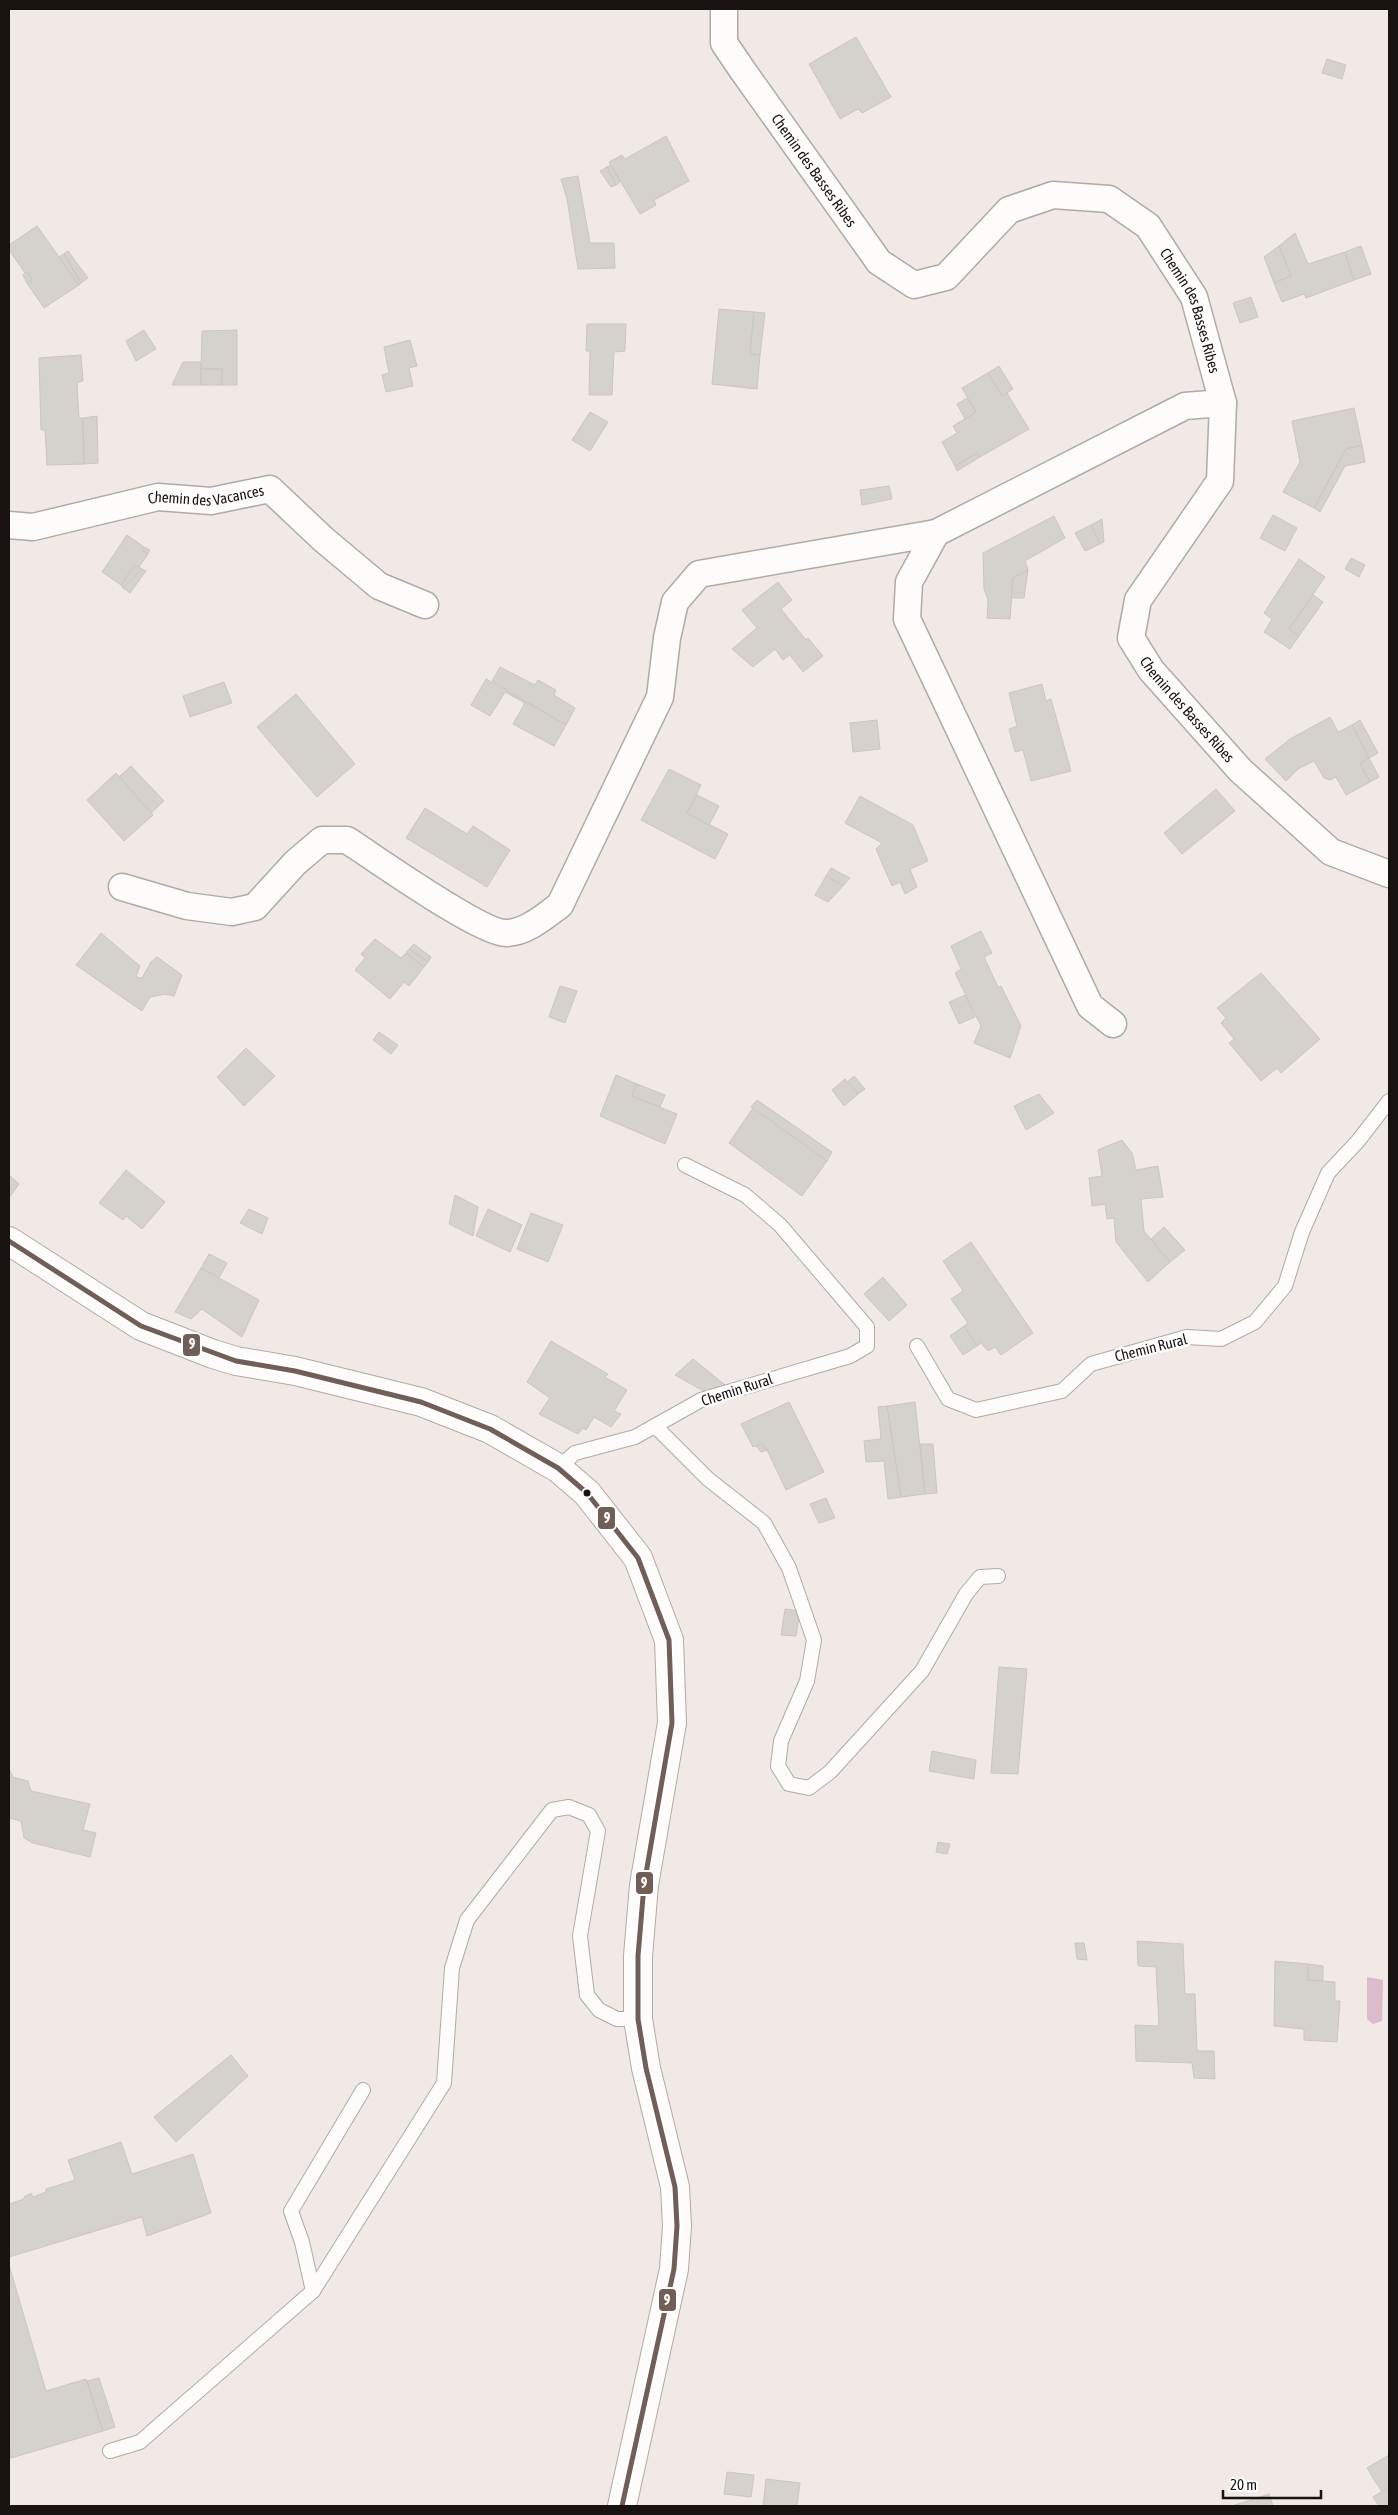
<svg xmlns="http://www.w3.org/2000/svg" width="1398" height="2515" font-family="'Asap Condensed',sans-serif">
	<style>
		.water { fill: #dcbbcb }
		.building { fill: #d5d1cd; stroke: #cbc6c2 }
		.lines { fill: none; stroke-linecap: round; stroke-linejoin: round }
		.service-casing { stroke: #b0aaa7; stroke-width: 16 }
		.minor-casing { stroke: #b0aaa7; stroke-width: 29 }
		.secondary-casing { stroke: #b0aaa7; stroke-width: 30 }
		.service { stroke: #fdfcfb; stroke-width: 14 }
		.minor { stroke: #fdfcfb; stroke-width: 26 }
		.secondary { stroke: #fdfcfb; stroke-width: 28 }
		.bus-1-casing { stroke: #fff; stroke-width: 9 }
		.bus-1 { stroke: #715e57; stroke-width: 5 }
		.bus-dot { fill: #181311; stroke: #fff; stroke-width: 2 }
		.labels { text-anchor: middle; stroke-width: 5; stroke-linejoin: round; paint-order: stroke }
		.street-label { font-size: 15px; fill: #181311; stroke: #fff }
		.line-badge { stroke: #fff; stroke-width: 2 }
		.badge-label { font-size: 14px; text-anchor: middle; font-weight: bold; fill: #fff }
	</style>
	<rect width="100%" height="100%" fill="#f1e9e5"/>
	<!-- water -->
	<polygon class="water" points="1367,1977 1383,1980 1382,2021 1373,2024 1367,2019"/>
	<!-- building -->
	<g class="building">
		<polygon points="856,37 891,97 862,113 858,109 840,119 809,64"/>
		<polygon points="1327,59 1346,65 1342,79 1322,73"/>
		<polygon points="666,136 689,181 654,200 656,205 640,214 609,162 622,155 625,159"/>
		<polygon points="611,165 620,182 616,185 607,167"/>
		<polygon points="607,167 616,185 611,187 600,171"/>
		<polygon points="578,176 590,243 614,243 615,268 578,269 567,199 561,179"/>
		<polygon points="37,226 79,285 44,308 27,283 32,279 27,272 25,273 9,250 9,245"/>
		<polygon points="1295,233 1308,264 1345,252 1354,280 1306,298 1304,294 1282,302 1274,283 1291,276 1279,246"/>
		<polygon points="1279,246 1291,276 1274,283 1264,257"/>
		<polygon points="1361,246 1371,274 1354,280 1345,252"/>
		<polygon points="68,251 88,278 81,283 64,254"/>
		<polygon points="64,254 81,283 79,285 59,257"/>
		<polygon points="27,272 32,279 27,283 23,275"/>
		<polygon points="1251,297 1258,317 1240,323 1233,303"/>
		<polygon points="719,309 754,312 750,354 760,355 757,389 712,384"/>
		<polygon points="754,312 765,313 760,355 750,354"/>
		<polygon points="587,324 626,324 625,351 614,352 612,395 589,395 590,351 586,351"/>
		<polygon points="144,330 156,349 136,361 126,341"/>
		<polygon points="237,330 237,385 222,385 222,369 201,369 202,331"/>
		<polygon points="410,340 417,366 409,368 413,386 386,392 382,375 389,373 384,347"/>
		<polygon points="81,355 83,381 77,383 79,418 83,418 84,464 47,465 45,430 41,430 39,358"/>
		<polygon points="183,362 201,362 201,385 172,385"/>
		<polygon points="999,366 1013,389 1002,396 988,373"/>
		<rect x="201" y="369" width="21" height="16"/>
		<polygon points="988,373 1002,396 1007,393 1029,429 980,457 977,453 955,466 942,442 957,433 953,426 976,412 962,388"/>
		<polygon points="967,398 976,412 965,419 957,404"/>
		<polygon points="1354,408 1362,445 1346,449 1314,508 1283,492 1300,462 1292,421"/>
		<polygon points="590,412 608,422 590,451 572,440"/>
		<polygon points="97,416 98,463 84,464 83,418"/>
		<polygon points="1362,445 1365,462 1345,466 1320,512 1314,508 1346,449"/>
		<polygon points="977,453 980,457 957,471 955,466"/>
		<polygon points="889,486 892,499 862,505 860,490"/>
		<polygon points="1273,515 1297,528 1285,551 1260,538"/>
		<polygon points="1054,516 1065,538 1025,561 1028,570 1013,578 1010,619 987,618 988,600 984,589 983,553"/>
		<polygon points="1102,519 1104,542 1100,544 1091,525"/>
		<polygon points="1091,525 1100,544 1085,551 1075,533"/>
		<polygon points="127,535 144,547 142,550 148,554 139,567 135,565 121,585 102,572"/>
		<polygon points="144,547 150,550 148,554 142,550"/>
		<polygon points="1351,558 1365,565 1359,577 1345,569"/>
		<polygon points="1299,559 1325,577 1289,629 1299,636 1290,649 1264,632 1272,619 1264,613"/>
		<polygon points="135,565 142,569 123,588 121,585"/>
		<polygon points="142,569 146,571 130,593 123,588"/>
		<polygon points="1028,570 1024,598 1011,598 1013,578"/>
		<polygon points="778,582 792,600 781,609 806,640 808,638 823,656 803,672 790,655 783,660 775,649 753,667 732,649 757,628 742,610"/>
		<polygon points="1313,595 1323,602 1299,636 1289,629"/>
		<polygon points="500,667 535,685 538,680 556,690 554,695 575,708 566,725 492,681"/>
		<polygon points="486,679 566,725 554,746 513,724 525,703 505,692 490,716 471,705"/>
		<polygon points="224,682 232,703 190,717 183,696"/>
		<polygon points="1042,684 1046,701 1051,699 1071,771 1031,781 1023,750 1015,752 1009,729 1017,726 1009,693"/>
		<polygon points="296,694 355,764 317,797 257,727"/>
		<polygon points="1330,717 1338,732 1352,725 1369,758 1360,763 1370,782 1346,795 1336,777 1330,780 1324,778 1314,761 1298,769 1286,781 1265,759 1290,739"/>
		<polygon points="877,720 880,749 853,752 850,723"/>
		<polygon points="1360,720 1378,753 1369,758 1352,725"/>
		<polygon points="1369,758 1379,777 1370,782 1360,763"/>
		<polygon points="131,766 164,801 151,813 119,777"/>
		<polygon points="669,769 701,785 687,813 728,834 715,859 641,820"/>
		<polygon points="116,773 153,815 124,841 87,800"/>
		<polygon points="1216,789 1235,811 1182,854 1164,833"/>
		<polygon points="697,795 719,806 709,825 687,813"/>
		<polygon points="860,796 913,825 928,861 910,869 917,887 905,894 900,882 892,886 876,849 882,843 845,823"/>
		<polygon points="425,808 467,834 473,826 510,850 487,887 406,838"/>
		<polygon points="831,868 850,878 843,886 826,876"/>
		<polygon points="826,876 843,886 828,902 815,895"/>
		<polygon points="981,931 992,953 984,957 998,987 1001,986 1021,1026 1010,1058 974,1043 981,1026 955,973 961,969 951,946"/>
		<polygon points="101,933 140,966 136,977 142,978 151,962 157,957 182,975 174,996 165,994 150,997 142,1011 76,965"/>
		<polygon points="375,939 401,958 406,953 424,967 409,986 404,982 390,999 355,970 365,958 361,954"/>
		<polygon points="414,944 431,957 428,962 409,949"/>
		<polygon points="409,949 428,962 424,967 406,953"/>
		<polygon points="1261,973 1320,1039 1281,1073 1277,1068 1261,1081 1229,1043 1234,1039 1221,1023 1226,1018 1217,1008"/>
		<polygon points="560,986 577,991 565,1023 549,1017"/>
		<polygon points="965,995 975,1017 959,1024 949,1002"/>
		<polygon points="379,1032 398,1045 391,1054 373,1040"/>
		<polygon points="246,1048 275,1076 244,1106 217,1077"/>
		<polygon points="616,1075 637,1084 632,1096 677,1114 665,1144 600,1116"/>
		<polygon points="854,1076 865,1089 858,1094 847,1082"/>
		<polygon points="845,1079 858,1094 844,1106 832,1090"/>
		<polygon points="637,1084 665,1095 660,1107 632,1096"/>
		<polygon points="1039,1094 1054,1113 1026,1130 1014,1106"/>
		<polygon points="757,1100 832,1152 827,1161 751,1107"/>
		<polygon points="753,1108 827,1161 802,1196 729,1143"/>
		<polygon points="1122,1140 1132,1153 1136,1170 1158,1166 1163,1197 1141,1199 1144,1231 1170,1262 1148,1282 1116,1242 1114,1218 1107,1219 1105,1204 1092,1206 1089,1178 1102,1176 1098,1150"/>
		<polygon points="126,1170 165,1202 142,1229 126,1216 123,1220 99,1203"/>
		<polygon points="9,1175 19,1184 9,1198"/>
		<polygon points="455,1195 478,1207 473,1236 449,1224"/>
		<polygon points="249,1209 268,1218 262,1234 240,1223"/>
		<polygon points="488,1209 522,1225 510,1252 476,1236"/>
		<polygon points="531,1213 563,1225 548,1262 517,1249"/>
		<polygon points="1164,1227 1185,1250 1170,1262 1151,1239"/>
		<polygon points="971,1242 1033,1333 1001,1355 995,1347 988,1351 981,1343 977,1346 964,1326 968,1323 951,1299 963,1291 943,1261"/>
		<polygon points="209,1254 227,1263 219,1278 201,1268"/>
		<polygon points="201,1268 259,1300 242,1337 202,1309 191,1319 175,1312"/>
		<polygon points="883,1277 907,1305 889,1321 864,1294"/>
		<polygon points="964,1326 977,1346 963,1355 950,1336"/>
		<polygon points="551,1341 608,1374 605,1377 627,1390 614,1411 621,1414 611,1427 594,1417 586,1430 583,1428 578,1434 539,1414 550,1398 527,1382"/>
		<polygon points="693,1359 725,1385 707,1393 675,1375"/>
		<polygon points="789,1402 824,1472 786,1490 767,1450 762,1444 753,1447 741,1424"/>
		<polygon points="915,1402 925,1494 901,1497 887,1406"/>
		<polygon points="887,1406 901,1497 888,1499 884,1461 866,1462 864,1441 881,1439 878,1407"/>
		<polygon points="762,1444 767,1450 761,1452 756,1446"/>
		<polygon points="920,1444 933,1444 937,1493 925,1494"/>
		<polygon points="826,1498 835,1518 819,1523 810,1504"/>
		<polygon points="785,1609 800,1611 796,1636 781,1635"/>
		<polygon points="999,1667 1027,1669 1018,1774 991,1773"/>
		<polygon points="932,1751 976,1760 974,1779 929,1771"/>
		<polygon points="9,1769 13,1777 28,1781 31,1791 90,1804 83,1830 96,1833 90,1857 33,1843 24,1838 21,1821 9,1818"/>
		<polygon points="938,1842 950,1844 947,1854 936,1852"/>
		<polygon points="1137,1941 1183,1944 1185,1994 1195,1994 1197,2051 1214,2051 1215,2079 1194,2078 1192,2063 1136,2061 1135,2025 1159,2026 1156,1967 1138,1966"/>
		<polygon points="1075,1943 1084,1943 1087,1960 1077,1959"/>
		<polygon points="1275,1961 1308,1964 1308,1980 1335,1982 1335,2001 1340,2001 1337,2042 1304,2040 1304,2029 1274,2026"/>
		<polygon points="1308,1964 1323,1966 1323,1981 1308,1980"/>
		<polygon points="231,2055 248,2076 176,2142 154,2117"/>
		<polygon points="121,2142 132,2174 193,2154 211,2213 147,2236 142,2217 9,2257 9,2204 24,2199 24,2197 31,2193 33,2197 46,2192 46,2189 75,2180 68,2160"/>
		<polygon points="9,2265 46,2391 86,2379 103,2431 11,2458 9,2451"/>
		<polygon points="99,2378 115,2427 103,2431 87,2381"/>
		<polygon points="1389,2455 1389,2487 1382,2492 1367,2468"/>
		<polygon points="727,2472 754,2475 751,2497 724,2494"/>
		<polygon points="766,2479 800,2483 797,2506 763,2506"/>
		<polygon points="1389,2487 1389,2506 1379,2506 1373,2497"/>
		<polygon points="1269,2494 1273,2506 1236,2506 1235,2505"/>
	</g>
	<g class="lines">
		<!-- service casing -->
		<g class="service-casing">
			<g id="service">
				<polyline points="917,1346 948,1399 976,1410 1062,1391 1091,1364 1187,1337 1221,1339 1255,1322 1285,1286 1302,1232 1328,1173 1358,1141 1389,1101"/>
				<polyline points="655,1426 708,1479 764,1523 789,1568 814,1640 807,1681 781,1741 778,1766 789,1784 809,1788 830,1772 922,1671 966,1594 980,1577 998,1576"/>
				<polyline points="558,1468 575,1453 635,1437 701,1400 850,1356 867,1346 867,1327 780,1225 745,1195 685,1165"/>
				<polyline points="313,2291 302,2242 291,2211 363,2090"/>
				<polyline points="110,2451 140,2442 313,2291 444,2083 452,1968 467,1920 552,1810 569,1807 589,1815 598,1831 580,1936 587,1995 599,2010 617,2019 638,2019"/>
			</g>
		</g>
		<!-- minor casing -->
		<g class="minor-casing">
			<g id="minor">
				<path id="s1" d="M 724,9 L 724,43 L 743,71 L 879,262 L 914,285 L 946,277 L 1009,210 L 1053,195 L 1109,199 L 1148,226 L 1194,297 L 1223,403 L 1220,481 L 1138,600 L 1131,638 L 1151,670 L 1240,770 L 1331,852 L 1389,874"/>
				<path id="s2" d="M 9,525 L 33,527 L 158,497 L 211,501 L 270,489 L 323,539 L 379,586 L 425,605"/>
				<path d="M 122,887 L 187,906 L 232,912 L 255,907 L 295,863 L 322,840 L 347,840 C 375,858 480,933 506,933 C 526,933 545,916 560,905 L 660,697 L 667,638 L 675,602 L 699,574 L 936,533"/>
				<polyline points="1113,1024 1090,1006 907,619 909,582 936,533 1185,406 1223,403"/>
			</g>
		</g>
		<!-- secondary casing -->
		<g class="secondary-casing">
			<polyline id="secondary" points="9,1241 141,1326 213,1354 236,1361 295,1371 421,1402 490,1429 558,1468 587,1493 638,1558 669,1640 672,1723 644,1885 638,1956 638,2019 646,2068 675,2187 677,2226 674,2269 622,2506"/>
		</g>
		<!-- service -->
		<use href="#service" class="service"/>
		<!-- minor -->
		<use href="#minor" class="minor"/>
		<!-- secondary -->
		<use href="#secondary" class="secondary"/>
		<!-- bus-1 casing -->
		<g class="bus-1-casing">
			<polyline id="bus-1" points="9,1241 141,1326 236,1361 295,1371 421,1402 490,1429 558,1468 587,1493 638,1558 669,1640 672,1723 644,1885 638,1956 638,2019 646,2068 675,2187 677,2226 674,2269 622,2506"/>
		</g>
		<!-- bus-1 -->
		<use href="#bus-1" class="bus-1"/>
	</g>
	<!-- markers -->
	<circle class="bus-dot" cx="587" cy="1493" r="4.5"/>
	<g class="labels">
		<!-- street labels -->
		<g class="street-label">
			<text dy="5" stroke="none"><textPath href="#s1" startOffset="190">Chemin des Basses Ribes</textPath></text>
			<text dy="5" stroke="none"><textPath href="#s1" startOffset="715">Chemin des Basses Ribes</textPath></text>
			<text dy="5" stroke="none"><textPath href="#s2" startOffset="201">Chemin des Vacances</textPath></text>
			<text dy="5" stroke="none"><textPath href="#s1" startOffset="1166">Chemin des Basses Ribes</textPath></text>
			<text transform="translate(1151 1348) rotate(-14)" y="5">Chemin Rural</text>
			<text transform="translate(737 1390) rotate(-18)" y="5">Chemin Rural</text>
		</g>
	</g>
	<g class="line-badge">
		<rect x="182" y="1333" width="19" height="24" rx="5" fill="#715e57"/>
		<rect x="597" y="1506" width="19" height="24" rx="5" fill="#715e57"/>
		<rect x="635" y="1871" width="19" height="24" rx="5" fill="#715e57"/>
		<rect x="658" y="2288" width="19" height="24" rx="5" fill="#715e57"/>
	</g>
	<g class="badge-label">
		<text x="192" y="1349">9</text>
		<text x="607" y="1523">9</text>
		<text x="644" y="1888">9</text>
		<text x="667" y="2305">9</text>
	</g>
	<!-- border -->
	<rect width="1398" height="2515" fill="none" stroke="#181311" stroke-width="20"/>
	<!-- scale -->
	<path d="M1223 2490v8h98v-8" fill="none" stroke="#181311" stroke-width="2.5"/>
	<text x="1230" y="2490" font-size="15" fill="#181311" stroke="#ffffff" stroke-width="4" paint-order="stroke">20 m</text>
</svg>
